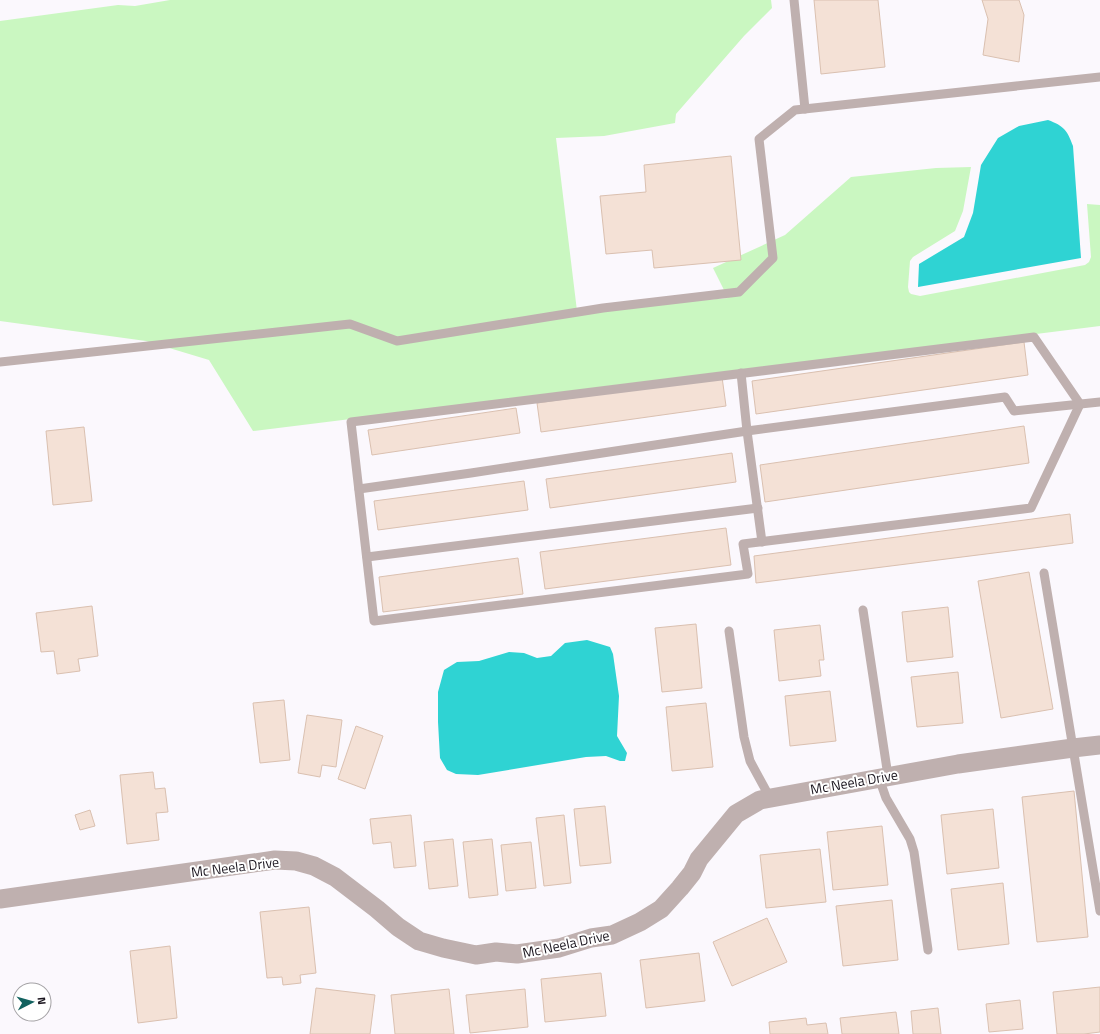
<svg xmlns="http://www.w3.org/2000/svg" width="1100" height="1034" font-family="'Titillium Web',sans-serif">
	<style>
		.green { fill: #caf7c1 }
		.water { fill: #2fd3d3 }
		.building { fill: #f4e1d6; stroke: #dac0b0 }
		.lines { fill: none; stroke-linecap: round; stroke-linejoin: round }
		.service { stroke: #bfb0af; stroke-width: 9 }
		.minor { stroke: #bfb0af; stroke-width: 19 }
		.labels { text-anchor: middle; stroke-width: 4; stroke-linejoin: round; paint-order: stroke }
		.street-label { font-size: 14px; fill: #1b161f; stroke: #fff }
	</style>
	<rect width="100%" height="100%" fill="#fbf8fd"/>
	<!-- green -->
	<polygon class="green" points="170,0 771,0 772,8 744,36 676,114 675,123 604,136 556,138 577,311 728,298 713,268 785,235 851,177 936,168 971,167 963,211 955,231 913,257 910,261 908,287 909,292 911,294 920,296 1085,265 1089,262 1091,257 1087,204 1100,205 1100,326 253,431 209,360 146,341 0,321 0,21 118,5 135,6"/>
	<!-- water -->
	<g class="water">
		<path d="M 1048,120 C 1064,126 1067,130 1073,146 L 1081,258 L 918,287 L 919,264 L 964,237 L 973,213 L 981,165 L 998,138 L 1019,126 Z"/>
		<polygon points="587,640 610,647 613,654 619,696 617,736 627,753 625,761 620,761 606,756 586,757 478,775 456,774 447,770 440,758 438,722 438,692 444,670 457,662 479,661 509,652 524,653 537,658 551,656 565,643"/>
	</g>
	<!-- building -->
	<g class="building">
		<polygon points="814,0 878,0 885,67 821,74"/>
		<polygon points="982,0 1019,0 1024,15 1019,62 983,55 988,19"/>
		<polygon points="731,156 741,260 654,268 652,250 606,254 600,196 646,192 644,165"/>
		<polygon points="1024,342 1028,375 756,414 752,381"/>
		<polygon points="722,377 726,406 541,432 537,403"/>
		<polygon points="516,408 520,433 372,455 368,430"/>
		<polygon points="1024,426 1029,463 765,502 760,465"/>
		<polygon points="84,427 92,501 53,505 46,431"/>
		<polygon points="732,453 736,482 550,508 546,479"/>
		<polygon points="524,481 528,510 378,530 374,501"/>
		<polygon points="1070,514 1073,543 756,583 754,556"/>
		<polygon points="726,528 731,565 545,589 540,552"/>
		<polygon points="518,558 523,594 383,612 379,577"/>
		<polygon points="1029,572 1053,709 1001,718 978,581"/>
		<polygon points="92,606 98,656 78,659 80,671 57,674 54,651 41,652 36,613"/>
		<polygon points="948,607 953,657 907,662 902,612"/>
		<polygon points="696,624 702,688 662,692 655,628"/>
		<polygon points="820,625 824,660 819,660 821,676 779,681 774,630"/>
		<polygon points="958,672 963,723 917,727 911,677"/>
		<polygon points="830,691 836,741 790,746 785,696"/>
		<polygon points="284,700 290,760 260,763 253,703"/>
		<polygon points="706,703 713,767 672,771 666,707"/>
		<polygon points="307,715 342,720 336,767 322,765 320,777 298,773"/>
		<polygon points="356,726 383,736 365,789 338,779"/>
		<polygon points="153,772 155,789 165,788 168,812 156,813 159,840 127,844 120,775"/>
		<polygon points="1074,791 1088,937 1037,942 1022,797"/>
		<polygon points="605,806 611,863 580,866 574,809"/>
		<polygon points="993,809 999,868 947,874 941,815"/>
		<polygon points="90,810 95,826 80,830 75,815"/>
		<polygon points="411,815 416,866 394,868 391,842 373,844 370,819"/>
		<polygon points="564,815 571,883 544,886 536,818"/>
		<polygon points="882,826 888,885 833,890 827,832"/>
		<polygon points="453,839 458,886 429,889 424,842"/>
		<polygon points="492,839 498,895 469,898 463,842"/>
		<polygon points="531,842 536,888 506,891 501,845"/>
		<polygon points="820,849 826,902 766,908 760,855"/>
		<polygon points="1003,883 1009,944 958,950 951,889"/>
		<polygon points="892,900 898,960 843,966 836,906"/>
		<polygon points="309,907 316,973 300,975 301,983 283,985 282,977 267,978 260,912"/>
		<polygon points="767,918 787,962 732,986 713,942"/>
		<polygon points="170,946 177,1018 138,1023 130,951"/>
		<polygon points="699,953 705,1001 646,1008 640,960"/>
		<polygon points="601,973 606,1016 545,1022 541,979"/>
		<polygon points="1100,987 1100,1032 1084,1034 1057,1034 1053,992"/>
		<polygon points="316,988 375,995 370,1034 310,1034"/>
		<polygon points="449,989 454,1034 395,1034 391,995"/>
		<polygon points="525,989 528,1027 470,1033 466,995"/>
		<polygon points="1020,1000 1023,1029 989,1032 986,1004"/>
		<polygon points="938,1008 941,1034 913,1034 911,1011"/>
		<polygon points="896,1012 899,1034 842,1034 840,1018"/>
		<polygon points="806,1018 807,1025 826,1023 828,1034 770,1034 769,1022"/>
	</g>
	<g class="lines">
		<!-- service -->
		<g class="service">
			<polyline points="794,0 805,109"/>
			<polygon points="1034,337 1080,404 1031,508 743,544 748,574 374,621 351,422"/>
			<polyline points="0,362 350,324 397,341 603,308 739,292 773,258 759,139 795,110 1100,77"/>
			<polyline points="741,373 747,431 762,542"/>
			<polyline points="359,489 471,473 747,431 1005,397 1014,411 1100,402"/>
			<polyline points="367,557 758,508"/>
			<polyline points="1044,573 1100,911"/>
			<polyline points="863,610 888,776"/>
			<polyline points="729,631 744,737 750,761 770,798"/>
			<polyline points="879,778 886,798 910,839 914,852 928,950"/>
		</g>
		<!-- minor -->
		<polyline class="minor" points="0,899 275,860 296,861 314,866 335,877 377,909 398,927 419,941 443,948 476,955 496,952 517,954 559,948 591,938 612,935 640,922 661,909 680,888 692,873 699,859 736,814 760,800 958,764 1073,748 1100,745"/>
	</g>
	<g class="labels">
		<!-- street labels -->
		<g class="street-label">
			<text transform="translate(854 782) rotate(-10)" y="5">Mc Neela Drive</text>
			<text transform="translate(235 867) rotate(-7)" y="5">Mc Neela Drive</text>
			<text transform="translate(566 944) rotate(-12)" y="5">Mc Neela Drive</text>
		</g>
	</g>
	<!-- north arrow -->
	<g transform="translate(32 1002) rotate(84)"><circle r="19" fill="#ffffff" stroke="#a4a2a5"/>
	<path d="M0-3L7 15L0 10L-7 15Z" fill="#12625f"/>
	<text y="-6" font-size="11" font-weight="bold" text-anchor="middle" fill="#1b161f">N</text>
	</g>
</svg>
